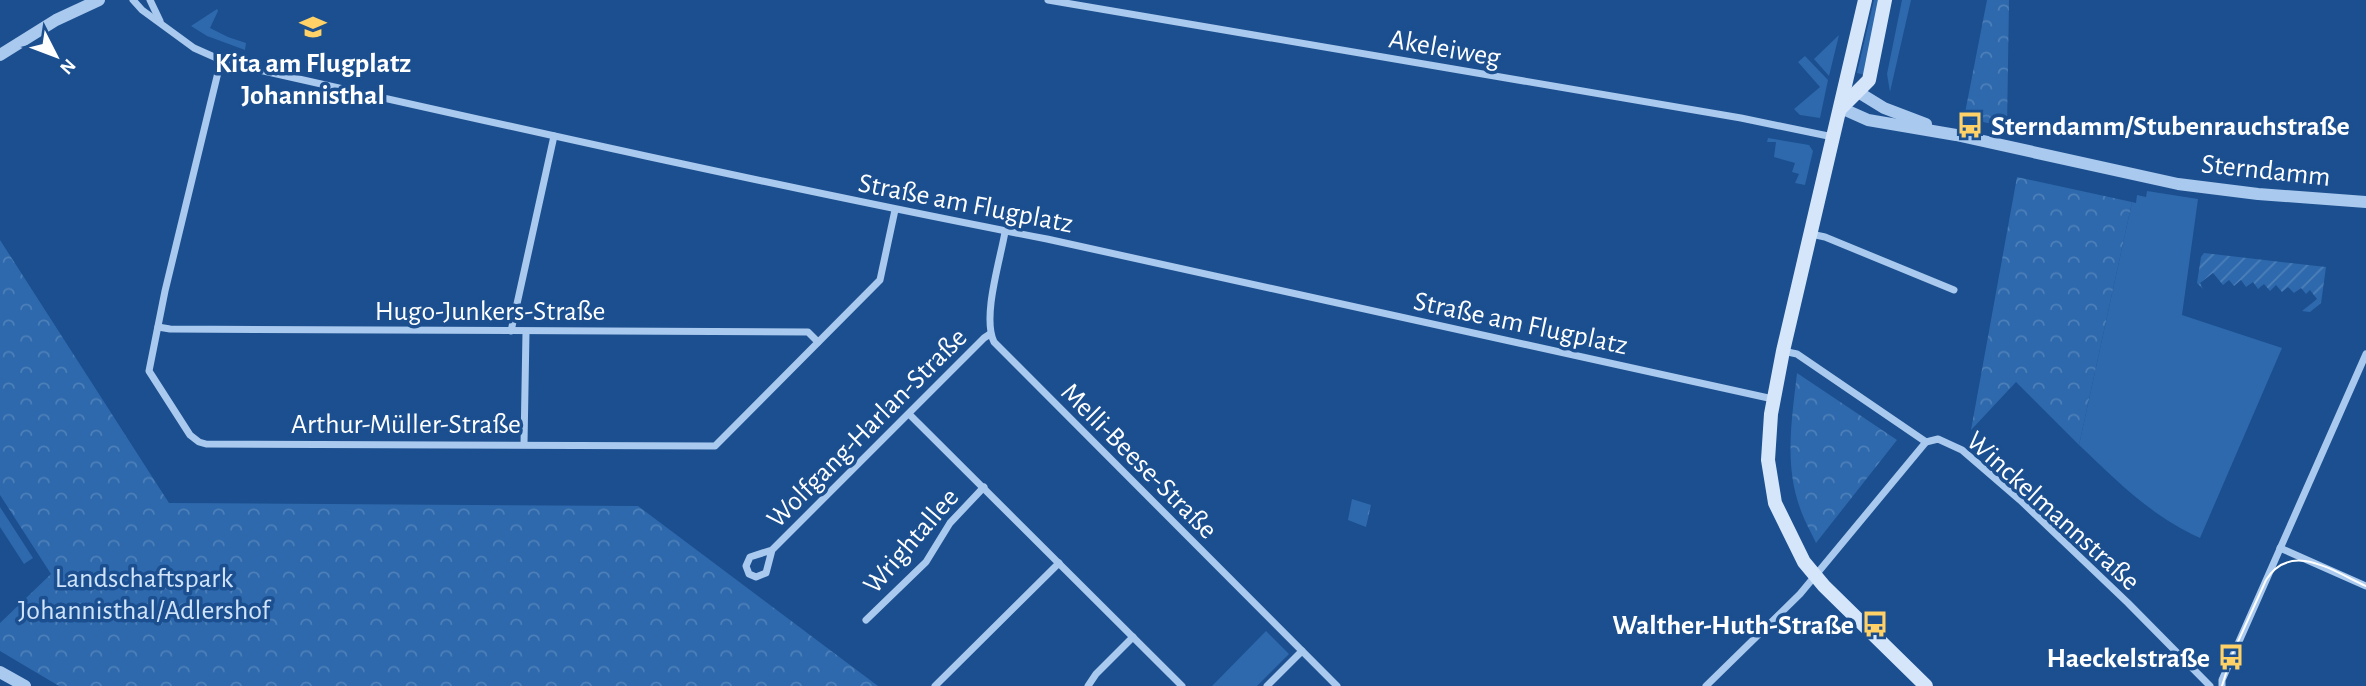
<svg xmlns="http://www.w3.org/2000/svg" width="2366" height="686" font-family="'Alegreya Sans',sans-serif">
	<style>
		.grass { fill: #2e69ad }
		.forest { fill: url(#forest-crowns) }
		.garden { fill: url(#garden-furrows) }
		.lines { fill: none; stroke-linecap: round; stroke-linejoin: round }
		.minor { stroke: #a9c9ee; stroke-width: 7 }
		.tertiary { stroke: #a9c9ee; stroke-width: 12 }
		.secondary { stroke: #d6e6fa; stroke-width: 14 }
		.tram { stroke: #fff; stroke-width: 2 }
		.labels { text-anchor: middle; stroke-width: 7; stroke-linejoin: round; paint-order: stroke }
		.street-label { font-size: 28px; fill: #fff; stroke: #1b4f8f }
		.poi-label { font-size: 28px; font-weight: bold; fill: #fff; stroke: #1b4f8f; text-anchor: end }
		.park-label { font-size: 28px; fill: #cfe3fa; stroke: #1b4f8f }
	</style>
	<defs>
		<pattern id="forest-crowns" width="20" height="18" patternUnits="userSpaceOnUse" patternTransform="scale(1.75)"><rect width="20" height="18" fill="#2e69ad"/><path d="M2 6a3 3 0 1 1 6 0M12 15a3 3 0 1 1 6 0" fill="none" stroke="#4d80b9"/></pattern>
		<pattern id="garden-furrows" width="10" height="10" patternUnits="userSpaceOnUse" patternTransform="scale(1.75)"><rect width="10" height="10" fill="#2e69ad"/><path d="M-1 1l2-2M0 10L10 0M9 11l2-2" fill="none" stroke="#4d80b9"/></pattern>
	</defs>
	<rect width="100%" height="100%" fill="#1b4f8f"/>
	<!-- grass -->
	<g class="grass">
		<polygon points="1874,0 1880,0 1865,75 1857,73"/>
		<polygon points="1902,0 1911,0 1890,92 1887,74"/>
		<polygon points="217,9 218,11 210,28 228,37 246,43 245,50 207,36 191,26"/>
		<polygon points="1839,35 1829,76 1814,59"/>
		<polygon points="1805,56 1828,80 1820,118 1800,115 1794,109 1820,87 1798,62"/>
		<polygon points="1768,138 1809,145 1813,151 1805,185 1795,183 1799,174 1792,172 1795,163 1774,157 1776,142 1767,142"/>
		<path d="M 2147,191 L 2198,199 L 2182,315 L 2282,348 L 2200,538 C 2150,515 2118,482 2079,445 L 2132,202 L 2136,203 L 2137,195 L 2146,197 Z"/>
		<polygon points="0,507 33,558 24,564 0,527"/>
		<polygon points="1266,631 1289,654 1257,686 1212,686"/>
	</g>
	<!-- forest -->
	<g class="forest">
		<polygon points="1987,0 2009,0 2007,127 1964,118"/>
		<polygon points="2017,177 2132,202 2079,445 2016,382 1971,430"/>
		<polygon points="0,240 169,503 638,506 878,686 59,686 0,651 0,623 51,574 0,495"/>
		<path d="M 1797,373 L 1897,440 L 1816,543 C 1811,532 1804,520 1800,508 C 1784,464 1792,418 1797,373 Z"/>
		<polygon points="1352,499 1371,505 1366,527 1348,520"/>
	</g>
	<!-- garden -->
	<polygon class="garden" points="2204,253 2326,267 2321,303 2310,312 2302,311 2317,299 2310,290 2306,294 2301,288 2294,293 2288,287 2282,292 2276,285 2270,291 2264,284 2258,289 2253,282 2246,287 2241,280 2234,286 2229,280 2223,285 2213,273 2200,283 2203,289 2197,283 2201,257"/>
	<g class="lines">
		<!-- minor -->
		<g class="minor">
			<path d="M 133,0 L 142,10 L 194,48 L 221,60 L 246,67 C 512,127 779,187 1047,239 L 1773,399"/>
			<polyline points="150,0 160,21"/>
			<polyline points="1048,0 1741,118 1833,137"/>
			<polyline points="221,60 165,291 149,371 190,435 199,442 206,444 715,446 880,280 895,210"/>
			<path d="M 1005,232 C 1000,261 982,317 994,342 L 1337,686"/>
			<polyline points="1811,234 1825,237 1954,290"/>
			<polyline points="158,327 170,329 808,332 818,342"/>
			<polyline points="511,331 554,136"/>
			<polyline points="1783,351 1797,354 1926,442"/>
			<polyline points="909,414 1182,686"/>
			<polyline points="524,444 526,332"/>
			<polyline points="2280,548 2366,586"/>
			<polyline points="772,550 750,557 746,566 749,574 756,577 766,573 772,550 984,338 990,334"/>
			<polyline points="866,620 926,562 950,523 984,487"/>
			<polyline points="935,686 1059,563"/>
			<polyline points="1088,686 1096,674 1133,637"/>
			<polyline points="1267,686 1302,651"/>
			<polyline points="1706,686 1800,594 1921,448 1926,442 1938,439 1962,450 2020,500 2128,603 2210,686"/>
			<polyline points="2222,686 2222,680 2366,354"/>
		</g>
		<!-- tertiary -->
		<g class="tertiary">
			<polyline points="0,55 56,20 99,0"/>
			<polyline points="1858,92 1884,108 1926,124"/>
			<polyline points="1841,108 1868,120 1956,135 2178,184 2258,194 2366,202"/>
			<polyline points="0,672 25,686"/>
		</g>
		<!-- secondary -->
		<g class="secondary">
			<polyline points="1865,0 1783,351 1771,414 1768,460 1775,503 1804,562 1824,586 1926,686"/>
			<polyline points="1841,108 1869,80 1885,0"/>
		</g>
		<!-- tram -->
		<path class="tram" d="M 2222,686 L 2231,657 L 2266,580 C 2291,540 2334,572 2366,586"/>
	</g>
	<!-- icons -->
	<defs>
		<g id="school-bare" transform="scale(2.1)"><path d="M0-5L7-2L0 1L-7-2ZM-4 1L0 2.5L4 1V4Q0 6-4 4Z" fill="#ffd166" stroke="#1b4f8f" stroke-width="2.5" paint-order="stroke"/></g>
		<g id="bus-bare" transform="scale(2.1)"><path d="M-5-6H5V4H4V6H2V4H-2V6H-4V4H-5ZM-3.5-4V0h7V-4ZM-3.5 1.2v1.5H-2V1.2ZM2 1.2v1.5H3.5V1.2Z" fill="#ffd166" stroke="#1b4f8f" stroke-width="2.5" paint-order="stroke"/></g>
	</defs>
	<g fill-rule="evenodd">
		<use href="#school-bare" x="313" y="27"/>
		<use href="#bus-bare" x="1970" y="125"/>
		<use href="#bus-bare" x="1875" y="624"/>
		<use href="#bus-bare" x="2231" y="657"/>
	</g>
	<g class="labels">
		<!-- street labels -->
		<g class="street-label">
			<text transform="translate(1445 47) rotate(10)" y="10">Akeleiweg</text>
			<text transform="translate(2266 169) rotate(6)" y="10">Sterndamm</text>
			<text transform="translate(966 202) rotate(11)" y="10">Straße am Flugplatz</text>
			<text x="490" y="320">Hugo-Junkers-Straße</text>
			<text transform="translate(1521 322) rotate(12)" y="10">Straße am Flugplatz</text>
			<text x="406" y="433">Arthur-Müller-Straße</text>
			<text transform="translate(866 427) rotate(-45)" y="10">Wolfgang-Harlan-Straße</text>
			<text transform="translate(1140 460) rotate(45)" y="10">Melli-Beese-Straße</text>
			<text transform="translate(2054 510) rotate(42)" y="10">Winckelmannstraße</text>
			<text transform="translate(910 540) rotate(-49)" y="10">Wrightallee</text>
		</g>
		<!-- poi labels -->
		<g class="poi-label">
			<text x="313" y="72" text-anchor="middle">Kita am Flugplatz<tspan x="313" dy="32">Johannisthal</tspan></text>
			<text x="1991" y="135" text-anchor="start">Sterndamm/Stubenrauchstraße</text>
			<text x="1854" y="634">Walther-Huth-Straße</text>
			<text x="2210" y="667">Haeckelstraße</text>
		</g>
		<!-- park labels -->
		<g class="park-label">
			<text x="144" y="587">Landschaftspark<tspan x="144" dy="32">Johannisthal/Adlershof</tspan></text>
		</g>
	</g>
	<!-- north arrow -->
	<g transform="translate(56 56) rotate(132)" stroke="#1b4f8f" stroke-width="5" paint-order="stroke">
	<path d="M0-5L12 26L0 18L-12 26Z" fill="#ffffff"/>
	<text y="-10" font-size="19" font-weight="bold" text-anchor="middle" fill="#ffffff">N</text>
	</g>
</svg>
